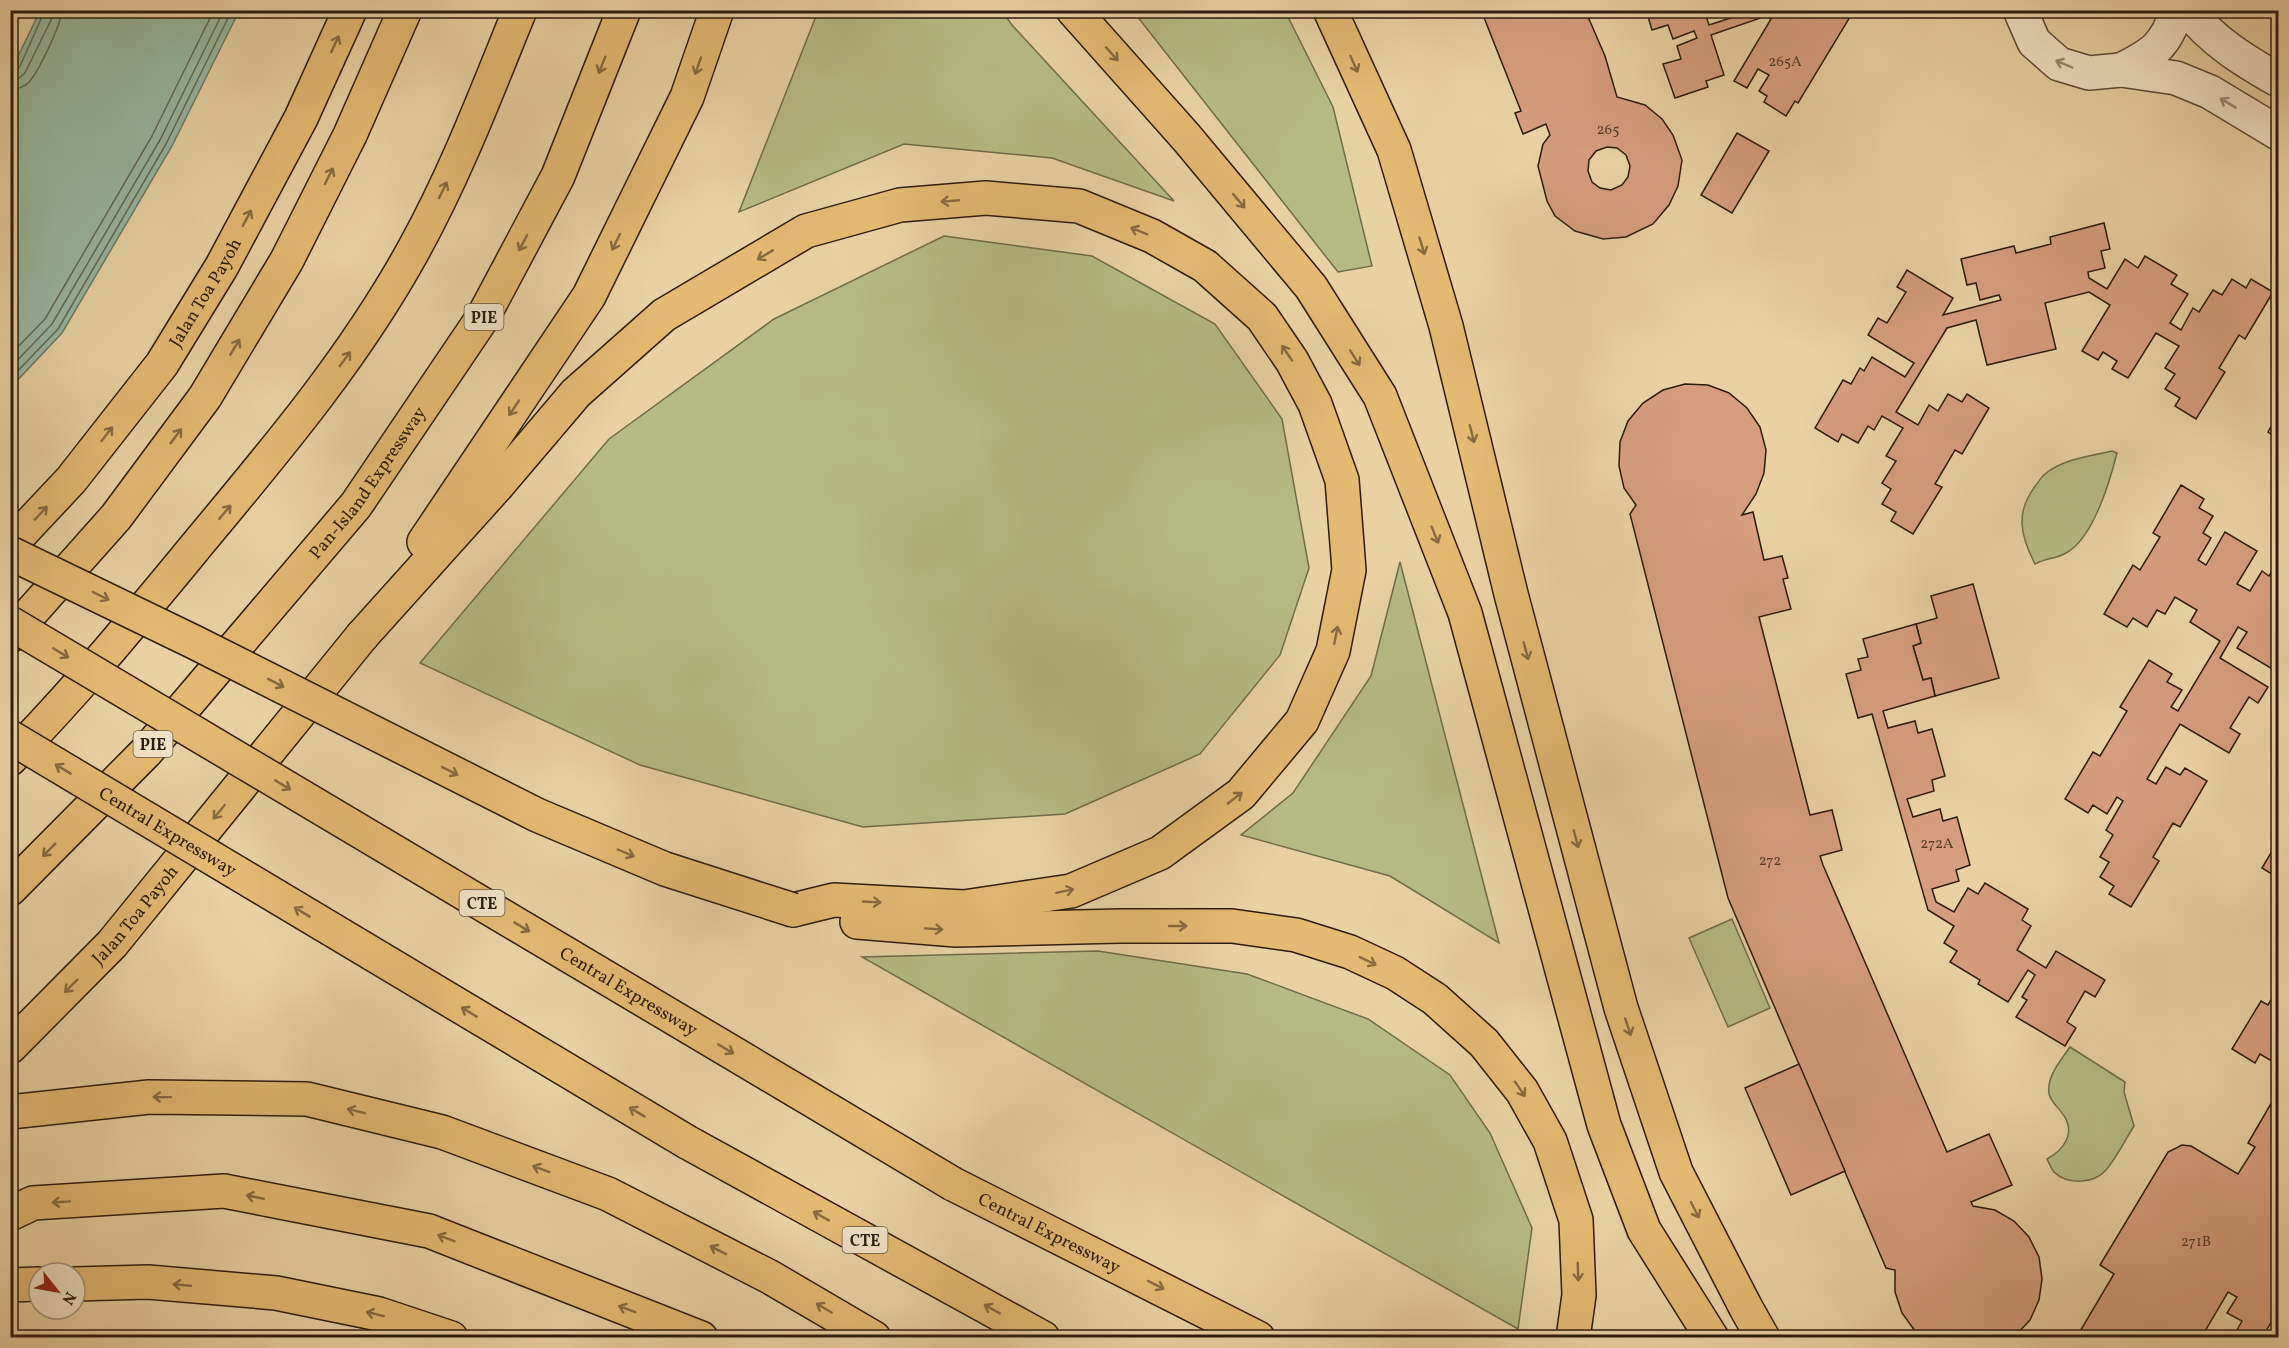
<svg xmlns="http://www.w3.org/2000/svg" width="2289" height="1348" font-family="Vollkorn,serif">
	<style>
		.green { fill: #b6bb85; stroke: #716c4a; stroke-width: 1.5 }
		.water { fill: #98b8a2; stroke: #6d7a67; stroke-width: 1.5 }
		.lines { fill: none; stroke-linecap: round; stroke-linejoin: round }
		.shore { stroke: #626a58; stroke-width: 1.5 }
		.building { fill: #d69d7e; stroke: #2c1c0f; stroke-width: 1.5; fill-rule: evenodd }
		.street-casing { stroke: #5b4a34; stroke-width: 36 }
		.primary-casing { stroke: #2c1c0f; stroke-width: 36 }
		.highway-casing { stroke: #2c1c0f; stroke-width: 36 }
		.street { stroke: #f0e2c4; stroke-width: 33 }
		.primary { stroke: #e4b972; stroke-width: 33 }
		.highway { stroke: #e4b972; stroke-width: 33 }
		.highway-bridge-casing { stroke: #2c1c0f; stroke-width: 36; stroke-linecap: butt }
		.highway-bridge { stroke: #e4b972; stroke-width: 33 }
		.oneway { stroke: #886a40 }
		.oneway2 { stroke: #988973 }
		.labels { text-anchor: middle; stroke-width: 4.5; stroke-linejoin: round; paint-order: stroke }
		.number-label { font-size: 15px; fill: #563c2b }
		.shield { fill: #f0e2c4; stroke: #675745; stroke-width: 1.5 }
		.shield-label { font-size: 16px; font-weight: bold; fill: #2c1c0f }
		.street-label { font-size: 18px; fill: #2c1c0f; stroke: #f0e2c4 }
	</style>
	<rect width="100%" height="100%" fill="#e8d2a4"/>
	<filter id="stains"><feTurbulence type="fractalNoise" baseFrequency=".00333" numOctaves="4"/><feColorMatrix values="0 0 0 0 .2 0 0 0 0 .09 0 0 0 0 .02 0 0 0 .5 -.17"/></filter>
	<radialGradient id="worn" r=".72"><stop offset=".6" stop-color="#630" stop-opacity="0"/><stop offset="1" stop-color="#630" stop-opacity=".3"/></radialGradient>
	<!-- green -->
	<g class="green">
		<polygon points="818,11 1002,11 1012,25 1174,201 1052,158 904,144 739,212"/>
		<polygon points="1133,11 1285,11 1333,107 1372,266 1338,272"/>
		<polygon points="944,236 1092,256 1215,324 1282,419 1309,568 1280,655 1200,754 1065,814 863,827 640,765 420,663 609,439 774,319"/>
		<path d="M 2112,451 L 2117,453 C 2110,481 2093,539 2066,553 C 2056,559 2046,558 2035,564 C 2020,535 2015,512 2036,485 C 2039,481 2042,476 2045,474 C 2063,459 2091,456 2112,451 Z"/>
		<polygon points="1400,562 1499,943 1390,876 1241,835 1293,793 1371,676"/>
		<polygon points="1732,919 1770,1008 1728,1027 1689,938"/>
		<polygon points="1098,951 1247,974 1368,1019 1450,1075 1490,1133 1532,1228 1518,1329 862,957"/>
		<path d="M 2070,1047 L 2125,1082 L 2124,1092 L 2134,1126 C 2125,1140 2117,1157 2106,1170 C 2094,1184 2067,1185 2054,1172 C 2051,1168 2049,1163 2047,1159 C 2064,1150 2077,1132 2062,1113 C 2058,1107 2051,1102 2049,1094 C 2046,1077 2061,1060 2070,1047 Z"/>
	</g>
	<!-- water -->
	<polygon class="water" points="40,11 239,11 172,146 62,333 11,387 11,71"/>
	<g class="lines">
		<!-- shore -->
		<g class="shore">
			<polyline points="10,73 17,71 21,64 45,10"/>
			<polyline points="10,80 19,78 25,73 52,18 53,10"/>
			<path d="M 10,89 C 17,89 23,88 28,83 C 37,75 62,23 62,10"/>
			<polyline points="10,355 45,319 152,136 214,10"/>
			<polyline points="10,368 52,324 160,140 224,10"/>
			<polyline points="10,379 58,329 166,144 232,10"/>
		</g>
	</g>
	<!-- building -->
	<g class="building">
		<path d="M 1481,10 L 1585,10 L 1605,56 L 1617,97 L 1645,105 L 1662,119 L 1673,135 L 1682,160 L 1678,186 L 1669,205 L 1653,224 L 1626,237 L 1603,239 L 1575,231 L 1555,216 L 1547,201 L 1538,166 L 1543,144 L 1550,135 L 1546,124 L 1523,134 L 1515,113 L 1521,111 ZM 1607,147 L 1617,148 L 1626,155 L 1630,166 L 1628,177 L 1622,185 L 1611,190 L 1600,188 L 1592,182 L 1588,171 L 1589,160 L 1596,151 Z"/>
		<polygon points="1646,10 1704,10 1709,25 1755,10 1853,12 1798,103 1795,101 1786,116 1764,102 1767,96 1759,91 1769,75 1758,69 1747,88 1734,81 1771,19 1766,16 1711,35 1724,75 1706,81 1708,87 1675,98 1663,64 1681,59 1677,46 1697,38 1694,31 1673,39 1668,25 1652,30"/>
		<polygon points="1737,133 1769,151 1732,213 1701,195"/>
		<polygon points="2104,223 2110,249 2101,251 2105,268 2088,272 2089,278 2107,289 2125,259 2138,268 2145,256 2177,275 2171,284 2188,294 2170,323 2181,330 2193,308 2199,312 2213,290 2222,295 2232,279 2246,288 2251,279 2273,292 2245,339 2239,335 2219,368 2225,372 2196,419 2175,406 2180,398 2165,389 2175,374 2165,368 2179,346 2156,333 2128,378 2112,369 2117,361 2103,352 2098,360 2082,351 2110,305 2089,292 2045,303 2056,349 1987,365 1976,320 1947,328 1896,412 1918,425 1929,405 1938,411 1948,394 1962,402 1967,394 1989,408 1962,454 1955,450 1935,484 1942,487 1913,534 1891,521 1896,512 1882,504 1891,489 1882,483 1896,461 1886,456 1903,428 1882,416 1874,430 1868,426 1858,443 1842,434 1838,442 1815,428 1843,380 1851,384 1860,368 1864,371 1872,357 1905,377 1914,363 1868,335 1878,318 1887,323 1906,292 1897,287 1907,270 1953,298 1943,315 2001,300 1999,295 1980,300 1976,283 1967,285 1961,259 2014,246 2016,253 2051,244 2050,237"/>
		<polygon points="1685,384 1708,385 1729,393 1747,408 1760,427 1766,450 1764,473 1756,494 1742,515 1753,512 1764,560 1782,556 1788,578 1783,579 1791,609 1759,617 1810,815 1832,810 1842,850 1820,856 1823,865 1947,1152 1989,1134 2012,1185 1971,1202 1973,1206 1995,1210 2014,1221 2029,1237 2039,1257 2042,1279 2039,1300 2030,1320 2013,1338 1923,1338 1915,1331 1902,1313 1895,1292 1895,1270 1886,1268 1728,898 1630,514 1636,505 1624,488 1619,466 1620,442 1628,421 1643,403 1663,390"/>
		<polygon points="2278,414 2278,439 2268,432"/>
		<polygon points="2181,485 2204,499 2199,508 2213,516 2203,533 2211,538 2198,560 2206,565 2225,532 2257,551 2237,584 2250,591 2262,571 2269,576 2278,560 2278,662 2274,670 2237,648 2247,632 2238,627 2220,658 2268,687 2258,703 2249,697 2230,728 2240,734 2229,753 2180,724 2147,779 2156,784 2166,767 2180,775 2185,768 2207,781 2180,827 2173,823 2153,857 2159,861 2131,907 2109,894 2114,886 2100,877 2109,862 2100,857 2113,835 2106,830 2123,801 2117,797 2107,814 2093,805 2088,813 2065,799 2093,752 2100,756 2127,711 2120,707 2149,660 2172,674 2167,682 2182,690 2171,707 2178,711 2220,641 2190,622 2197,610 2175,597 2165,614 2157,610 2147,627 2133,618 2127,627 2104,614 2133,565 2140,570 2160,537 2153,533"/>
		<polygon points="1973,584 1999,678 1935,696 1931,678 1923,680 1913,646 1921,643 1916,624 1937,618 1931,596"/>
		<polygon points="1916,624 1921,643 1913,646 1923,680 1931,678 1935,696 1883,711 1888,728 1915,721 1918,733 1932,729 1945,776 1932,780 1934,791 1907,799 1913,817 1940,809 1943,821 1957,817 1970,865 1956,870 1959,881 1932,889 1936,902 1954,912 1968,888 1978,894 1985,883 2028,909 2022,920 2031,926 2017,950 2046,968 2056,951 2105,980 2095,997 2085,991 2067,1022 2076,1028 2065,1046 2016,1017 2027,1000 2022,997 2035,975 2028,970 2008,1002 1978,984 1980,980 1950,962 1957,951 1944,943 1954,926 1928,910 1872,714 1858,718 1846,674 1861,670 1858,659 1868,657 1863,639"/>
		<polygon points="2278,841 2278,878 2262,868"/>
		<polygon points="2278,988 2278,1057 2275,1063 2260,1054 2255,1063 2232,1049 2261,1001 2268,1005"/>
		<polygon points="1799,1064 1845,1171 1791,1195 1745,1088"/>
		<polygon points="2276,1095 2278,1097 2278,1208 2275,1214 2278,1216 2278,1310 2262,1338 2250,1338 2237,1330 2242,1321 2227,1313 2237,1297 2228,1292 2201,1338 2076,1338 2114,1274 2100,1265 2168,1152 2182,1145 2191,1146 2238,1174 2255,1147 2248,1143"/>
	</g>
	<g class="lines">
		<!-- street casing -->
		<g class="street-casing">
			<g id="street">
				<polyline points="2020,10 2034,42 2059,64 2089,73 2121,70 2176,78 2210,92 2278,133"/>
				<path d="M 2188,10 C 2213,42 2245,61 2278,80"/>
				<path d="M 2121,70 C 2153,54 2166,46 2177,10"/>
			</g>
		</g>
		<!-- primary casing -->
		<g class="primary-casing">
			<g id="primary">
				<path id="s1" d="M 10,545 L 71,480 L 162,364 L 222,266 L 301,118 L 350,10"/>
				<path id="s2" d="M 10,1047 L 112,944 L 362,636"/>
			</g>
		</g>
		<!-- highway casing -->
		<g class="highway-casing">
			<g id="highway">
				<polyline points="1073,10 1186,137 1311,287 1380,396 1465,613 1604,1125 1644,1230 1712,1338"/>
				<polyline points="1330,10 1394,150 1446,326 1511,594 1621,1008 1676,1172 1746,1308 1763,1338"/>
				<polyline points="424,542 589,296 687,97 717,10"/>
				<polyline points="10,636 116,517 205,397 287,260 350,135 405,10"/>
				<polyline points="362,636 496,487 576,393 664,315 806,231 900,205 986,198 1079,206 1152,236 1205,266 1262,317 1292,361 1315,404 1342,480 1349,570 1333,651 1302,721 1241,794 1160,853 1071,891 964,907 834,900 793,910"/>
				<path d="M 10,759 C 80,688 143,610 206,534 C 281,444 357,353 414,249 C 456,173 487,91 520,10"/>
				<path id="s3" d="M 10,889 L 146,752 L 356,505 L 483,317 L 558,176 L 624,10"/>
				<polyline points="857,922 956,930 1120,926 1232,926 1296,935 1350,952 1395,973 1435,999 1484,1043 1522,1091 1550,1141 1576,1220 1579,1295 1573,1338"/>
				<polyline points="10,1112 149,1097 307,1099 442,1132 608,1194 770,1277 874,1338"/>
				<polyline points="687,1142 1043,1338"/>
				<path id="s4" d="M 953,1184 L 1258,1338"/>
				<polyline points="10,1214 33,1203 224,1191 429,1231 701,1338"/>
				<polyline points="75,1284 148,1282 276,1293 379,1314 451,1338"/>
				<polyline points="10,1285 39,1284"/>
			</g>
		</g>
		<!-- street -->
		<use href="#street" class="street"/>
		<!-- primary -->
		<use href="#primary" class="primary"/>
		<!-- highway -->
		<use href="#highway" class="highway"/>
		<!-- highway-bridge casing -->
		<g class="highway-bridge-casing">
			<g id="highway-bridge">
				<polyline points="10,553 194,642 537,815 665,869 793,910"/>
				<path id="s5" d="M 10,623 L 953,1184"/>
				<path id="s6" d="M 10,737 L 687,1142"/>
			</g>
		</g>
		<!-- highway-bridge -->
		<use href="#highway-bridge" class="highway-bridge"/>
	</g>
	<!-- one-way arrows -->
	<defs><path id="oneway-shaft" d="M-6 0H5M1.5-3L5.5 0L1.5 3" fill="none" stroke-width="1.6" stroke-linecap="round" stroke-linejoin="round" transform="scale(1.5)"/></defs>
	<g class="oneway">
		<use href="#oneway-shaft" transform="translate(335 44) rotate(-65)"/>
		<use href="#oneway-shaft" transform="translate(1112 54) rotate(48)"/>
		<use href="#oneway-shaft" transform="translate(1354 64) rotate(66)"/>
		<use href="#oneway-shaft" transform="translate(602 65) rotate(112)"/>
		<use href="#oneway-shaft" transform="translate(698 66) rotate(109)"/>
		<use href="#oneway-shaft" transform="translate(329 176) rotate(-63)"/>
		<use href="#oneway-shaft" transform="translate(443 190) rotate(-64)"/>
		<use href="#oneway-shaft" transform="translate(950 201) rotate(175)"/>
		<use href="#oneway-shaft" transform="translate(1239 201) rotate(50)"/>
		<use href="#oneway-shaft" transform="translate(247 218) rotate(-62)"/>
		<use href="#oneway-shaft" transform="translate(1139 231) rotate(-158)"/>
		<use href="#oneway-shaft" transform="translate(616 242) rotate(116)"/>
		<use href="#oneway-shaft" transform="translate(523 243) rotate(118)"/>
		<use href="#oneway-shaft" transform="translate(1422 246) rotate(73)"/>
		<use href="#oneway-shaft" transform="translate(765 255) rotate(149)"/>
		<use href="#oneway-shaft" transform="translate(235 347) rotate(-59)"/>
		<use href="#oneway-shaft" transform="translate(1287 353) rotate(-124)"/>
		<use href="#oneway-shaft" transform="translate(1355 358) rotate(58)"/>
		<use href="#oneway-shaft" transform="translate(345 359) rotate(-53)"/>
		<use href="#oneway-shaft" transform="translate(514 408) rotate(124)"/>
		<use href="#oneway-shaft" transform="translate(107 434) rotate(-52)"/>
		<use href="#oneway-shaft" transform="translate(1472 434) rotate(76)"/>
		<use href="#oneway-shaft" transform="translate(176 436) rotate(-53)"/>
		<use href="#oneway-shaft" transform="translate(225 512) rotate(-50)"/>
		<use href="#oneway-shaft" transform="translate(41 513) rotate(-47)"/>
		<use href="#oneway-shaft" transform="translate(1435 535) rotate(68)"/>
		<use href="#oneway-shaft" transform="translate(101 596) rotate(26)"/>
		<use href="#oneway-shaft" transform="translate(1336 635) rotate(-79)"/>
		<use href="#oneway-shaft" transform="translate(1526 651) rotate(75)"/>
		<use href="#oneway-shaft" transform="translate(61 653) rotate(31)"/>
		<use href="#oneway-shaft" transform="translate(276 683) rotate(27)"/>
		<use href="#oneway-shaft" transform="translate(63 769) rotate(-149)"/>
		<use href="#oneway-shaft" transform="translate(450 771) rotate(27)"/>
		<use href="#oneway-shaft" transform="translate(283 785) rotate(31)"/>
		<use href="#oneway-shaft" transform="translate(1235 798) rotate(-38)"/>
		<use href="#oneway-shaft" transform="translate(219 812) rotate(129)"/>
		<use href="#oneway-shaft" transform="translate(1576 839) rotate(75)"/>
		<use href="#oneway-shaft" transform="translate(49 850) rotate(135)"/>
		<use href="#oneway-shaft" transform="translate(626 853) rotate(23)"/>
		<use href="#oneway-shaft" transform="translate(1065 891) rotate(-12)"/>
		<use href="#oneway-shaft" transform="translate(872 902) rotate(3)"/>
		<use href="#oneway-shaft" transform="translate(302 912) rotate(-149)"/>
		<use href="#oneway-shaft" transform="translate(1178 926)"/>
		<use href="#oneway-shaft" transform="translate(522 927) rotate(31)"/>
		<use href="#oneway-shaft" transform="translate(934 929) rotate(4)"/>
		<use href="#oneway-shaft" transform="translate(1368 961) rotate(26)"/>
		<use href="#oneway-shaft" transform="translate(71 986) rotate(135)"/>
		<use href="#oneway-shaft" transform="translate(469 1012) rotate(-149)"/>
		<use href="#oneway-shaft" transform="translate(1628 1027) rotate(72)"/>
		<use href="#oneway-shaft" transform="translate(726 1049) rotate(31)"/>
		<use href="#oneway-shaft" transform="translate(1520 1089) rotate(55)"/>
		<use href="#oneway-shaft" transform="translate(162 1097) rotate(-179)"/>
		<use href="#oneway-shaft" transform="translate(356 1111) rotate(-166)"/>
		<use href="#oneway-shaft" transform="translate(637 1112) rotate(-149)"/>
		<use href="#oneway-shaft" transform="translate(541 1169) rotate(-159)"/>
		<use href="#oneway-shaft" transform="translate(255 1197) rotate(-169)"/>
		<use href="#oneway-shaft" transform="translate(61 1202) rotate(176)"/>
		<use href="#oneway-shaft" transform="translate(1695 1210) rotate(63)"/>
		<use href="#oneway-shaft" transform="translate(821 1216) rotate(-151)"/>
		<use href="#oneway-shaft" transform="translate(446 1238) rotate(-159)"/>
		<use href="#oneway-shaft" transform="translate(718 1250) rotate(-153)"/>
		<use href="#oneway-shaft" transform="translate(1578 1272) rotate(88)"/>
		<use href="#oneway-shaft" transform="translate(182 1285) rotate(-175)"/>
		<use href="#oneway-shaft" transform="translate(1156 1285) rotate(27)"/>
		<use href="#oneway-shaft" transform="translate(824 1308) rotate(-150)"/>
		<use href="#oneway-shaft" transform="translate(627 1309) rotate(-159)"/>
		<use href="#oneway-shaft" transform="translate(992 1309) rotate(-151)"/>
		<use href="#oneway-shaft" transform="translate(375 1314) rotate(-166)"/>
	</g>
	<g class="oneway2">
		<use href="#oneway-shaft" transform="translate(2064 64) rotate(-157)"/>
		<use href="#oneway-shaft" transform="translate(2228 103) rotate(-149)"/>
	</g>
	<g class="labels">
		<!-- number labels -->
		<g class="number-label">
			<text x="1785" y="66">265A</text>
			<text x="1608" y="134">265</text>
			<text x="1937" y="848">272A</text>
			<text x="1770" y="865">272</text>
			<text x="2196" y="1246">271B</text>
		</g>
		<!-- shield labels -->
		<g class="shield">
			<rect x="464.5" y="304" width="39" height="26" rx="4.5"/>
			<rect x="133.5" y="731" width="39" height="26" rx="4.5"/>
			<rect x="459.5" y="890" width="45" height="26" rx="4.5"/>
			<rect x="842.5" y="1227" width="45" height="26" rx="4.5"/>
		</g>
		<g class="shield-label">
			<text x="484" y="323">PIE</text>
			<text x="153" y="750">PIE</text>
			<text x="482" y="909">CTE</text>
			<text x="865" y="1246">CTE</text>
		</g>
		<!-- street labels -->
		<g class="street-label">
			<text dy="6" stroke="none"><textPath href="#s1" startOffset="320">Jalan Toa Payoh</textPath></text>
			<text dy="6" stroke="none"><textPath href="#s3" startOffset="542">Pan-Island Expressway</textPath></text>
			<text dy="6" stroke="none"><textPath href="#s6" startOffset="184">Central Expressway</textPath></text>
			<text dy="6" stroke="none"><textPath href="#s2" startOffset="182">Jalan Toa Payoh</textPath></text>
			<text dy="6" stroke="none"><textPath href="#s5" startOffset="720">Central Expressway</textPath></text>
			<text dy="6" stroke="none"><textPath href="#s4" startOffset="108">Central Expressway</textPath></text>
		</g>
	</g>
	<!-- margin -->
	<rect width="2289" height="1348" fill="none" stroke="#e8d2a4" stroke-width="36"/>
	<rect x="12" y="12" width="2265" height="1324" fill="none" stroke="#2c1c0f" stroke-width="3"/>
	<rect x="18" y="18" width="2253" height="1312" fill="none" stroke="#2c1c0f" stroke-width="1.5"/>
	<!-- north arrow -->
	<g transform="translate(57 1291) rotate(121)"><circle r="28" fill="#f0e2c4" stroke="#a2937c" stroke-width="1.5"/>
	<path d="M0-4.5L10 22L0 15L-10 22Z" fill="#8f2418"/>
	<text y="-9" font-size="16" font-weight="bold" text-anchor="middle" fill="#2c1c0f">N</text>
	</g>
	<rect width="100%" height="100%" filter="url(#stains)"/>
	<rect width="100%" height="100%" fill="url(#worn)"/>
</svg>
